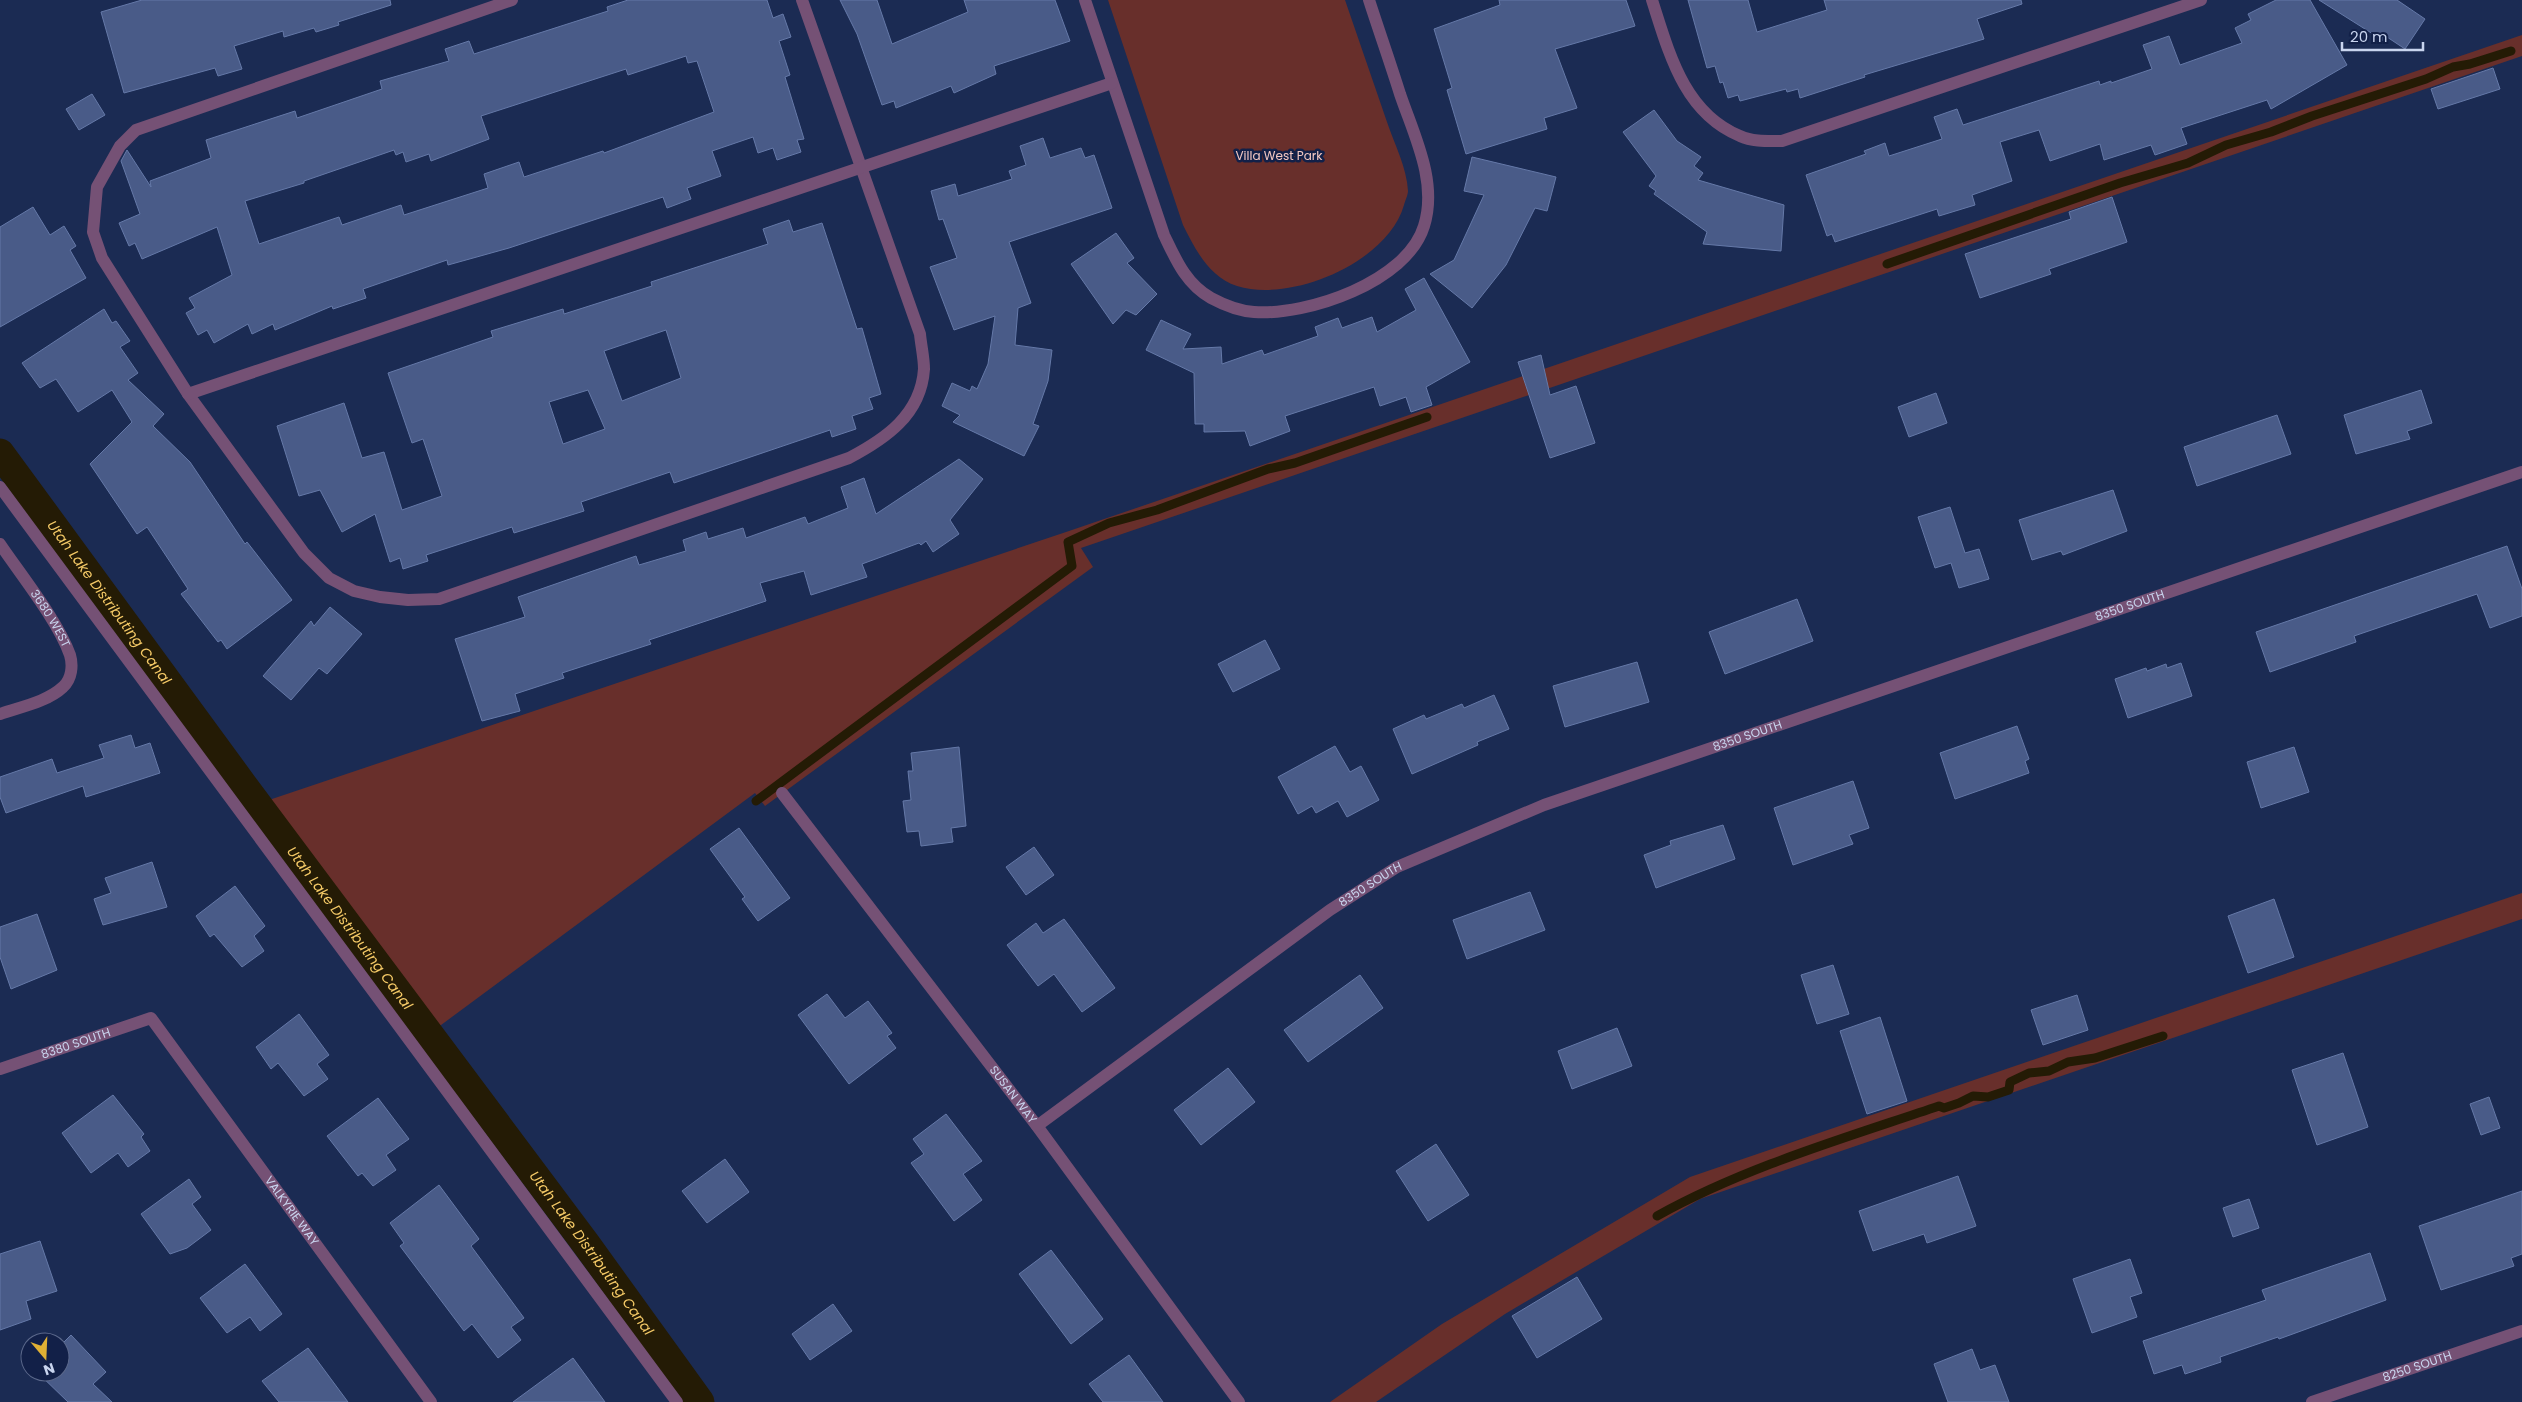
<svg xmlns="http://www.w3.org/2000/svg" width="2522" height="1402" font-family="Poppins,sans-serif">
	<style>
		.green { fill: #682f2b }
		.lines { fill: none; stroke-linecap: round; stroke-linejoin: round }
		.stream { stroke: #241b05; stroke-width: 9 }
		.canal { stroke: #241b05; stroke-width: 29 }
		.building { fill: #495b88; stroke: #6579a8; fill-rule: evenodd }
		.lane { stroke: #755175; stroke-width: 12 }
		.street { stroke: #755175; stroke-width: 12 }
		.labels { text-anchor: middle; stroke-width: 5; stroke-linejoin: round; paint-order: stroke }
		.park-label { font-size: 12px; fill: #f4c8c2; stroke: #122048 }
		.street-label { font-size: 12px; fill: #c9d5ef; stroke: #122048 }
		.water-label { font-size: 14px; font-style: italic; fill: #f5ca67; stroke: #122048 }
	</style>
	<rect width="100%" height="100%" fill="#1b2b53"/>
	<!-- green -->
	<g class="green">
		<path d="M 1108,0 L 1345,0 C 1359,41 1373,81 1387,122 C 1394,143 1407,168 1408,191 C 1408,195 1405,201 1404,205 C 1388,262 1292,303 1237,286 C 1209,277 1195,249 1183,225 Z"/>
		<polygon points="2522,35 2522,56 1081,548 1093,567 765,806 755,793 437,1028 269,800 1069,531"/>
		<polygon points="2522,893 2522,919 1700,1199 1505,1314 1376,1402 1330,1402 1442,1324 1690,1177"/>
	</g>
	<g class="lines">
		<!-- stream -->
		<g class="stream">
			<polyline points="1887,264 2120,183 2188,163 2226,145 2271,132 2312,116 2426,79 2453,67 2470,64 2511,51"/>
			<polyline points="756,801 1072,566 1068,542 1109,523 1157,510 1268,469 1295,463 1427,417"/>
			<path d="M 1657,1216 C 1745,1167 1845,1138 1939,1106 L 1944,1108 L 1959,1103 L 1973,1096 L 1988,1097 L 2009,1090 L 2010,1082 L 2029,1073 L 2049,1071 L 2068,1062 L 2095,1058 L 2163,1036"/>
		</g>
		<!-- canal -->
		<path class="canal" id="s1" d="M 0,453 L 243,785 L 586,1244 L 700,1402"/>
	</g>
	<!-- building -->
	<g class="building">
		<polygon points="142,0 390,0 391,5 338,22 339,25 316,32 314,28 284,37 283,31 234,46 242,69 218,76 215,68 124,93 101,12"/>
		<path d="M 628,0 L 767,0 L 773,18 L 783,14 L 791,37 L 779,41 L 790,75 L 785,77 L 804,139 L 797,140 L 801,152 L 777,160 L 773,148 L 758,153 L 753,137 L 712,151 L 721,176 L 687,188 L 691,199 L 667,208 L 663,197 L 509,248 L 448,265 L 447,260 L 363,289 L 366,298 L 333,309 L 332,306 L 275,330 L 273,324 L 252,334 L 248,324 L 214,343 L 207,330 L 198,335 L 186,313 L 195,308 L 189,298 L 232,275 L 217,227 L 142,259 L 135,243 L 129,246 L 119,223 L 140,214 L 121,161 L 127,150 L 151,187 L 150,181 L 211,158 L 206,140 L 295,111 L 297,118 L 382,89 L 380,81 L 449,61 L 445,49 L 469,41 L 474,54 L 608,11 L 607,7 ZM 686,56 L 688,63 L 697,61 L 714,112 L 604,153 L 603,151 L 524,177 L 519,162 L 484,174 L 488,188 L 404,215 L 401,205 L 342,225 L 339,217 L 259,244 L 245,201 L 304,183 L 304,181 L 394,150 L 396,155 L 403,152 L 406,162 L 429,154 L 431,161 L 489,139 L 481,116 L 626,69 L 628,75 Z"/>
		<polygon points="840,0 877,0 892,44 968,12 964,0 1055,0 1070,41 994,66 996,74 954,93 951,86 896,108 894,101 882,105 857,34"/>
		<polygon points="1499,0 1626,0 1635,26 1555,49 1577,108 1544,118 1547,129 1466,154 1447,90 1452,88 1434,29 1500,5"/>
		<polygon points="1688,0 1748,0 1757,32 1827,10 1824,0 2021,0 2022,4 1977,19 1984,39 1864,75 1865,77 1800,98 1798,89 1787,92 1786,89 1740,101 1738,95 1728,98 1723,82 1720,83 1715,66 1707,68"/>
		<polygon points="2276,0 2310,0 2347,65 2271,109 2267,100 2181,128 2187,144 2155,155 2151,145 2104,160 2100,144 2050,161 2039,130 2000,142 2012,181 1972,195 1975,205 1939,216 1937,209 1835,242 1832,234 1827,236 1806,175 1866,154 1864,151 1885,143 1889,156 1942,139 1934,117 1957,109 1963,125 2099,81 2100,85 2111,81 2111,83 2152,69 2143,45 2169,36 2180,65 2242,43 2235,28 2251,20 2248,14"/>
		<polygon points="2319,0 2397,0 2425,19 2405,49 2387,37 2384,41"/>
		<polygon points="2493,68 2500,89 2438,109 2431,89"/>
		<polygon points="92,94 105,115 79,130 66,109"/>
		<polygon points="1654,110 1677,141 1701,157 1694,166 1703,173 1698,180 1784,205 1781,251 1703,244 1707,232 1654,194 1656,191 1649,186 1656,176 1623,132"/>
		<polygon points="1043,138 1050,158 1081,148 1085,158 1094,155 1112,208 1009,242 1031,303 1018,308 1015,345 1052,350 1048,381 1033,424 1039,426 1024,456 953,422 960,415 942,406 952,383 970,391 972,386 977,389 988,364 995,316 954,330 930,267 957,258 943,219 939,220 931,191 955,184 958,196 1012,179 1009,171 1026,165 1020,146"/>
		<polygon points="1472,157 1556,177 1547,211 1535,208 1506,265 1472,308 1430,274 1454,260 1484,195 1464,191"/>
		<polygon points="2112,197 2127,242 2049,269 2051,274 1980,298 1965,254 2071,219 2069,212"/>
		<polygon points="33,207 50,235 64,226 76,246 70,250 86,278 0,327 0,227"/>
		<path d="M 789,220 L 793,232 L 822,223 L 857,329 L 862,328 L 881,394 L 869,398 L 873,409 L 852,416 L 856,429 L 832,437 L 830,430 L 674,483 L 670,472 L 581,502 L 584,511 L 514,533 L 512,527 L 426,555 L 428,561 L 403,569 L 400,558 L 390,562 L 375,514 L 342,532 L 320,490 L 299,496 L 277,426 L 344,403 L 362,458 L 384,452 L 402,510 L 442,496 L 423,439 L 412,443 L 388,373 L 493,337 L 491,331 L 563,309 L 564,314 L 652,286 L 651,282 L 768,244 L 763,229 ZM 666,330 L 681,378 L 622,401 L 604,351 ZM 588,390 L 605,429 L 563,444 L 549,402 Z"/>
		<polygon points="1116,233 1134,258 1127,263 1157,294 1136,315 1126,310 1113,324 1071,264"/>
		<polygon points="1424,278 1470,362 1426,387 1432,405 1411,412 1406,397 1380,406 1374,387 1285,416 1290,431 1250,446 1245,431 1204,432 1204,424 1195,424 1194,373 1146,350 1161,320 1191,334 1183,349 1221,347 1222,364 1262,350 1264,355 1318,336 1315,327 1338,318 1342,328 1372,317 1377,332 1416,310 1405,289"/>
		<polygon points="104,309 112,323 116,321 130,341 120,347 138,373 128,380 164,414 153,426 190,462 245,544 247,542 292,600 227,649 221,640 218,642 181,594 188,589 147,527 137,534 90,464 132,422 112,390 78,412 56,379 40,388 22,363"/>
		<polygon points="1541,355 1550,395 1576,386 1595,443 1550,458 1518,362"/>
		<polygon points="2421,390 2432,423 2407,431 2410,439 2356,454 2344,415"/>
		<polygon points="1936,393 1947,423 1909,437 1898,407"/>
		<polygon points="2277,415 2291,454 2197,486 2184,447"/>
		<polygon points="959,459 983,479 950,520 959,534 933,552 926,541 921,545 919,543 862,564 867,577 811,595 804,571 760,583 766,601 649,640 651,644 562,673 564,678 515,694 520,711 482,721 455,639 525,617 518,597 636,556 639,565 686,551 683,540 706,532 708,539 743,528 746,538 805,517 808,524 848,508 841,487 864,478 876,514"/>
		<polygon points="2113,490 2127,531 2063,555 2061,551 2032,560 2019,520"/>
		<polygon points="1950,507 1965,553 1979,549 1989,579 1959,588 1951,563 1935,568 1918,517"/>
		<polygon points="2507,546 2522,589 2522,616 2490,628 2477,594 2354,636 2356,642 2270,672 2256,632"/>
		<polygon points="1797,599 1813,641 1725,674 1709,632"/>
		<polygon points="330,607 362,634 327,674 319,668 291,700 263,676 311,621 314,626"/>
		<polygon points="1265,640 1280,669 1233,692 1218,664"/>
		<polygon points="1637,662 1649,702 1565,727 1553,686"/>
		<polygon points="2181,663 2192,696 2128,718 2115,679 2146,668 2147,671 2166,664 2167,668"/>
		<polygon points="1494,695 1509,729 1477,742 1478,745 1412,774 1393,729 1424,715 1426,719 1462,704 1464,708"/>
		<polygon points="2017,726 2029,759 2025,761 2029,773 1955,799 1940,753"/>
		<polygon points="131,735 135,748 150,743 160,773 86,797 83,786 6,813 0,797 0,777 52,759 57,773 104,758 99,745"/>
		<polygon points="1335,746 1350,772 1361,766 1379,800 1347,817 1338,801 1316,813 1312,806 1298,814 1278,777"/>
		<polygon points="959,747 966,826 951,828 953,842 921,846 919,831 907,832 903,801 911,800 908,771 913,771 911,753"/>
		<polygon points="2294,747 2309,792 2261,808 2247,762"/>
		<polygon points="1853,781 1869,828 1849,835 1853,844 1793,865 1774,808"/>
		<polygon points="1723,825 1735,859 1656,888 1644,855 1671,845 1670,841"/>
		<polygon points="739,828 790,898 758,921 742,899 745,897 710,849"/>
		<polygon points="1034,847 1054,875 1026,895 1006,867"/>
		<polygon points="152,862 167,907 103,925 94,899 111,893 105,878"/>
		<polygon points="235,886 265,926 254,936 264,951 242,967 214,934 210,937 196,916"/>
		<polygon points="1530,892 1545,930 1467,959 1453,920"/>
		<polygon points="2274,899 2294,957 2248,973 2228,916"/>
		<polygon points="37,914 57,970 11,989 0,957 0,927"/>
		<polygon points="1064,919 1115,988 1082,1012 1054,974 1038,986 1007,945 1036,923 1043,933"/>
		<polygon points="1833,965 1849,1014 1817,1024 1801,975"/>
		<polygon points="1360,975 1383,1008 1308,1062 1284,1030"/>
		<polygon points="827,994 845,1018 868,1001 892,1033 887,1036 896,1048 849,1084 798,1015"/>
		<polygon points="2077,995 2088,1030 2043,1045 2031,1010"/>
		<polygon points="299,1014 329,1055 317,1064 328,1079 304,1096 278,1063 271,1069 256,1047"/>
		<polygon points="1880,1017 1907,1101 1867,1114 1840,1031"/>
		<polygon points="1617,1028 1632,1066 1572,1089 1558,1051"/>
		<polygon points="2343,1053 2368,1127 2317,1145 2292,1070"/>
		<polygon points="1228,1068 1255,1102 1201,1145 1174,1110"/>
		<polygon points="113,1095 144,1134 141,1137 150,1151 128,1167 118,1153 91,1173 62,1133"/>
		<polygon points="2489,1097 2500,1128 2481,1135 2470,1104"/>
		<polygon points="378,1098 409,1139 386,1155 396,1170 373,1186 362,1173 358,1176 327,1136"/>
		<polygon points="946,1114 982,1161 963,1174 982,1200 954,1221 911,1163 924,1154 913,1139"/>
		<polygon points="1436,1144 1469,1195 1428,1221 1396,1171"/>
		<polygon points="725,1159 749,1192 707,1223 682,1191"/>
		<polygon points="1958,1176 1976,1226 1927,1243 1924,1234 1873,1251 1859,1211"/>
		<polygon points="189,1179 201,1197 192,1204 211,1230 187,1248 170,1254 141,1214"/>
		<polygon points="439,1185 479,1239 471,1246 524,1318 511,1327 521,1340 498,1358 472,1324 464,1331 400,1246 404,1243 390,1223"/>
		<polygon points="2522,1191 2522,1254 2511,1258 2514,1266 2441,1290 2419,1226"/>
		<polygon points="2249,1199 2259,1228 2233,1237 2223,1208"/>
		<polygon points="40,1241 57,1291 26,1301 31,1319 0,1330 0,1254"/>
		<polygon points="1051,1250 1103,1319 1071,1344 1019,1274"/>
		<polygon points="2370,1253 2386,1300 2279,1339 2278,1337 2220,1357 2221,1362 2185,1374 2182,1365 2154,1374 2143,1341 2266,1300 2262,1290"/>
		<polygon points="2130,1259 2142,1293 2130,1297 2137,1317 2092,1333 2073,1279"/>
		<polygon points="245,1264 282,1314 260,1331 250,1317 227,1333 200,1298"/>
		<polygon points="1577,1277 1602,1319 1537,1358 1512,1316"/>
		<polygon points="833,1304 852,1331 810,1360 792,1334"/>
		<polygon points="71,1335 106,1372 93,1384 112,1402 68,1402 37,1372 60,1372 60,1346"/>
		<polygon points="308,1348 348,1402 279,1402 262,1381"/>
		<polygon points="1972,1349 1980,1370 1995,1365 2009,1402 1948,1402 1934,1364"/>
		<polygon points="1129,1355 1163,1402 1103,1402 1089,1384"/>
		<polygon points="573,1358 605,1402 513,1402"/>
	</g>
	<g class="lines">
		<!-- lane -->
		<g class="lane">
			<path d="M 512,0 L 136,130 L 120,146 L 97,187 L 93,232 L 102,258 L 188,394 L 304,553 L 329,578 L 354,591 L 380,597 L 408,600 L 439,599 L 849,458 C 885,439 921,415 924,369 C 924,358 921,345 920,334 L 802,0"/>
			<path d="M 1085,0 L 1164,235 C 1176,260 1186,284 1211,298 C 1224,305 1239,311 1254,312 C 1307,316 1407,282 1424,226 C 1438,182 1414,135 1400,94 C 1390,62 1379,31 1369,0"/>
			<path d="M 1652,0 C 1669,53 1684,113 1740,136 C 1753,142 1768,141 1782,141 L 2201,0"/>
			<polyline points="188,394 1112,83"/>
			<polyline points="0,487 677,1402"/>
		</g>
		<!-- street -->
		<g class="street">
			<path id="s2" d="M 0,544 C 21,575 58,621 70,655 C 73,665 72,679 63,687 C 47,702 20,707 0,714"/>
			<path id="s3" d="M 782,793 L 1037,1126 L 1239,1402"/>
			<path id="s4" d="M 0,1069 L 151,1018 L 431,1402"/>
			<path id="s5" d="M 1037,1126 L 1330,910 L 1397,867 L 1544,805 L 2522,472"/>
			<path id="s6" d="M 2312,1402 L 2522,1331"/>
		</g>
	</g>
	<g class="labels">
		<!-- park labels -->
		<g class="park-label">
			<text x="1279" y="160">Villa West Park</text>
		</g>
		<!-- street labels -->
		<g class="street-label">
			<text dy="4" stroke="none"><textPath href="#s5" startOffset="1222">8350 SOUTH</textPath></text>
			<text dy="4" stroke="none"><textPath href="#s2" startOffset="90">3680 WEST</textPath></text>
			<text dy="4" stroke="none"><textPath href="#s5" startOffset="818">8350 SOUTH</textPath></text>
			<text dy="4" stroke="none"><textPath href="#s5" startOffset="412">8350 SOUTH</textPath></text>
			<text dy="4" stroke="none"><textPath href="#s4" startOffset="80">8380 SOUTH</textPath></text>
			<text dy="4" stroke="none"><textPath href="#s3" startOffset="380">SUSAN WAY</textPath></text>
			<text dy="4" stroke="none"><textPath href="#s4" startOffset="398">VALKYRIE WAY</textPath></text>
			<text dy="4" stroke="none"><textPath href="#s6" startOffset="111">8250 SOUTH</textPath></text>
		</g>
		<!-- water labels -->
		<g class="water-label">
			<text dy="5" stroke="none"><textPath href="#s1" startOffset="185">Utah Lake Distributing Canal</textPath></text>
			<text dy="5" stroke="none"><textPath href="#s1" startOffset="590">Utah Lake Distributing Canal</textPath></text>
			<text dy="5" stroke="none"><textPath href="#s1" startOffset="995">Utah Lake Distributing Canal</textPath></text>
		</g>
	</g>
	<!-- north arrow -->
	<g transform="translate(45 1357) rotate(161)"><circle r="24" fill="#122048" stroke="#5b688b"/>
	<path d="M0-4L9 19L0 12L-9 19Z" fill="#e0b034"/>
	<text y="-8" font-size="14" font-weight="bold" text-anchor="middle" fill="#c9d5ef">N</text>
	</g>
	<!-- scale -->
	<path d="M2342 42v8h81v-8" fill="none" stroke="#c9d5ef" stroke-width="2.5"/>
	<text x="2350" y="42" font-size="15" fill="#c9d5ef" stroke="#122048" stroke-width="4" paint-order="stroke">20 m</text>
</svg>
